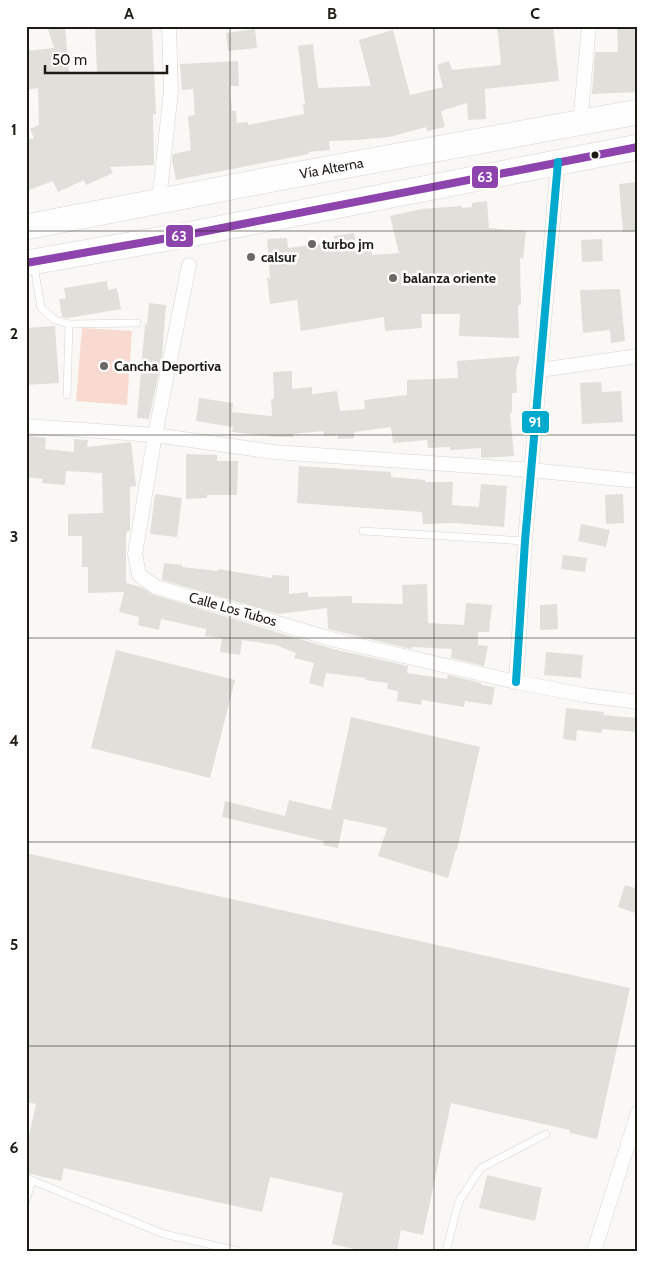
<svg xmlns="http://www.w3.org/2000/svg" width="664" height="1277" font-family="Cabin,sans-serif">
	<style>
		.green { fill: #f8dad0 }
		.building { fill: #e1dfda }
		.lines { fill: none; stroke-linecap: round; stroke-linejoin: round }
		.lane-casing { stroke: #d8d5d1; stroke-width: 8 }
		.street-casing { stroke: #d8d5d1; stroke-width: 15 }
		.highway-casing { stroke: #d8d5d1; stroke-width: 26 }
		.lane { stroke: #fefefe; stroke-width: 7 }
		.street { stroke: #fefefe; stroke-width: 14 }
		.highway { stroke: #fefefe; stroke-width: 25 }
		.bus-1-casing { stroke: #fff; stroke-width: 11 }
		.bus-2-casing { stroke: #fff; stroke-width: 11 }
		.bus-1 { stroke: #8e44ad; stroke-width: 8 }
		.bus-2 { stroke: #00a9ce; stroke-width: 8 }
		.grid { fill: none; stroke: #1e1a14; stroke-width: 1; stroke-opacity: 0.55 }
		.bus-dot { fill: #1e1a14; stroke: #fff; stroke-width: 2 }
		.poi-dot { fill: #6b6863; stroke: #fff; stroke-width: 2 }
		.labels { text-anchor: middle; stroke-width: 5; stroke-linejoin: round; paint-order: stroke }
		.street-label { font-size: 14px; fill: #1e1a14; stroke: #fff }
		.poi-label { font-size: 14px; font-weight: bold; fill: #1e1a14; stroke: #fff; text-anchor: start }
		.line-badge { stroke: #fff; stroke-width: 2 }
		.badge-label { font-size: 14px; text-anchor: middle; font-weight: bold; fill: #fff }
		.neatline { fill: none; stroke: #1e1a14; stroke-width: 2 }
		.grid-label { font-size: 16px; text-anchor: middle; font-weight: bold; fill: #1e1a14 }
	</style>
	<rect width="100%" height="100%" fill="#faf8f5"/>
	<!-- green -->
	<polygon class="green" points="82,328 132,331 127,405 76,401"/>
	<!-- building -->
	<g class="building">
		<polygon points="47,26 65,26 69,73 97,72 95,26 152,26 156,114 153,114 154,165 110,167 113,173 86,185 84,180 58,192 53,181 26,191 26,140 34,138 30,129 39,125 38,88 26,90 26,51 54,48"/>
		<polygon points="497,26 553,26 559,81 485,89 486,119 468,120 467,103 441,111 445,127 427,131 426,127 389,137 356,140 329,141 330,150 308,152 309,154 176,180 172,160 173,154 191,150 188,116 195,115 193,89 182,90 180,64 238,61 239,86 230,86 232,111 236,111 237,123 248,122 248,125 304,114 303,104 305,104 298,46 313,44 318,88 371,86 359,40 393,30 410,95 443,87 437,65 449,61 452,70 500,65 500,63 501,63"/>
		<polygon points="617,26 638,26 638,92 592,94 595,52 618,52"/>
		<polygon points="255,29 257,48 228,51 226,33"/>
		<polygon points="638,182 638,231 623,232 619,184"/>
		<polygon points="487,201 489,228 526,231 523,259 520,258 521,305 518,305 519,338 459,336 460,314 421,314 422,328 385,331 384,317 301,331 297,300 270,304 267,278 270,278 267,239 287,238 288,248 335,242 334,236 354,233 357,251 371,249 372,255 399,253 390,216 421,209 462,206 462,208 472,207 472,203"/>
		<polygon points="602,239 603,261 582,262 581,240"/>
		<polygon points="107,281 108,290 117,288 121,309 68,318 62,317 59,299 66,298 64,288"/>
		<polygon points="620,289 625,341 611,343 610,330 583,333 580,290"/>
		<polygon points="149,303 166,305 162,357 149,419 137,418 145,324 147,325"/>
		<polygon points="55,326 59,383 26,385 26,328"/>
		<polygon points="520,356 516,372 517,393 512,393 512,413 510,413 514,456 481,458 481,448 450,450 450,447 428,448 427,440 393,443 391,427 354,432 354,438 338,439 338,435 324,436 323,431 293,434 293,437 277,437 232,432 233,427 196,421 199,398 233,403 232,412 272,416 271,399 274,399 273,372 292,371 292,389 312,387 312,394 337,391 340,411 365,409 364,400 407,395 407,380 458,378 457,361"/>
		<polygon points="601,382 602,392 621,391 623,422 582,424 580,383"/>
		<polygon points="26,436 46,438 45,449 74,452 74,439 88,440 87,447 131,442 136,486 130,487 130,531 127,531 127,533 126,533 126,583 141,587 154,595 283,634 333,649 408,666 407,673 447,679 448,675 481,683 481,685 495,687 492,705 465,701 464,707 422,700 421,705 397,701 398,691 387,689 388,683 365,680 366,678 326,673 323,687 309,683 314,663 294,658 296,653 276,645 242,640 240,655 220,652 222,638 205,636 206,629 161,619 159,630 138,625 139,617 119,612 124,592 88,593 88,567 82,567 82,536 68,536 68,514 103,513 102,473 66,471 65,485 42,483 43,479 26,477"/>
		<polygon points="186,454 217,455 217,461 238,461 237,495 207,495 207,498 186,499"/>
		<polygon points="299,466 391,472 391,477 425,480 425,482 453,482 452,505 479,507 481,484 507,486 504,527 453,523 423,524 422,512 297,503"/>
		<polygon points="155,494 182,498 177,537 150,534"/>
		<polygon points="623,494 624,523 606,524 605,495"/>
		<polygon points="581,524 610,530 606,547 578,541"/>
		<polygon points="563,555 587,558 585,572 561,569"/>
		<polygon points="164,563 182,565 182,567 218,571 218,569 272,578 272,575 289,576 289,594 308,592 308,597 352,596 352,603 403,604 402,585 427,584 428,623 464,625 466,603 492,605 489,632 478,632 478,645 488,646 484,666 451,658 452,649 412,647 411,649 328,629 327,608 278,614 162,580"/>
		<polygon points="557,604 558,629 540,630 540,605"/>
		<polygon points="116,650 235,680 210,778 91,748"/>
		<polygon points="546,652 583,655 581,678 544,675"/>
		<polygon points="566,708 604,712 603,715 638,718 638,732 602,729 601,733 577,730 576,741 563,739"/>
		<polygon points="351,717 480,747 457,850 456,850 448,878 378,856 387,828 344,819 338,848 323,845 324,841 222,817 225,801 285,816 289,800 331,810"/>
		<polygon points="26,853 630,988 597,1139 570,1133 570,1130 451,1103 423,1235 401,1230 397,1251 363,1251 332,1244 343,1193 270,1177 262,1212 64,1168 61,1181 26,1173 26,1150 36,1104 26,1102"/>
		<polygon points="625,885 638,889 638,914 618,907"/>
		<polygon points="487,1175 542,1188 535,1221 479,1208"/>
	</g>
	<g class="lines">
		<!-- lane casing -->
		<g class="lane-casing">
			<g id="lane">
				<polyline points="34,265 41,308 55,320 69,324 137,323"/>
				<polyline points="67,395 69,324"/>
				<polyline points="363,531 525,541"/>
				<polyline points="26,1178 164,1234 238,1251"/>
				<polyline points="26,1200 32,1181"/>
				<polyline points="446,1251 459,1201 481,1168 546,1134"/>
			</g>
		</g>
		<!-- street casing -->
		<g class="street-casing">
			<g id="street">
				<polyline points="580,123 589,26"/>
				<polyline points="159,201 171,91 169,26"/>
				<polyline points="189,265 155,435 135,554 139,575 156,587 335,640 516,682 584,695 638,702"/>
				<polyline points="540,370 638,356"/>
				<polyline points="26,426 155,435 274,452 531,470 638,481"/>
				<polyline points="516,682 525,541 558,162"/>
				<polyline points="594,1251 638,1113"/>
			</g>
		</g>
		<!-- highway casing -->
		<g class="highway-casing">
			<g id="highway">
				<path id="s1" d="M 26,227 L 294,175 L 638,112"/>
				<polyline points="26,263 191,234 638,147"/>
			</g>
		</g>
		<!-- lane -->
		<use href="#lane" class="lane"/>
		<!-- street -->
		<use href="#street" class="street"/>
		<!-- highway -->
		<use href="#highway" class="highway"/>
		<!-- bus-1 casing -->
		<g class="bus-1-casing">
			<polyline id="bus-1" points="26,263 191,234 638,147"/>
		</g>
		<!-- bus-2 casing -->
		<g class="bus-2-casing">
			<polyline id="bus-2" points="516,682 525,541 558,162"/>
		</g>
		<!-- bus-1 -->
		<use href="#bus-1" class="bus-1"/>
		<!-- bus-2 -->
		<use href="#bus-2" class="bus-2"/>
	</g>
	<!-- grid -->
	<path class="grid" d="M 230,26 L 230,1251M 434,26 L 434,1251M 26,231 L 638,231M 26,435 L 638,435M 26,638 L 638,638M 26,842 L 638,842M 26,1046 L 638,1046"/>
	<!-- markers -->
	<circle class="bus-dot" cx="595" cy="155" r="4.5"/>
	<g class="poi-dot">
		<circle cx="312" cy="244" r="5"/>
		<circle cx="251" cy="257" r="5"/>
		<circle cx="393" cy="278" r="5"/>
		<circle cx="104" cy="366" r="5"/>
	</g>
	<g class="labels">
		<!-- street labels -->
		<g class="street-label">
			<text dy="5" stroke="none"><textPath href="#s1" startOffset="311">Vía Alterna</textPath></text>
			<text transform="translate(233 609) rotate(16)" y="5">Calle Los Tubos</text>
		</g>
		<!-- poi labels -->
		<g class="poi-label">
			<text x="322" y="249">turbo jm</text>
			<text x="261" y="262">calsur</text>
			<text x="403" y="283">balanza oriente</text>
			<text x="114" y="371">Cancha Deportiva</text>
		</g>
	</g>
	<g class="line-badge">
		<rect x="471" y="165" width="28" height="24" rx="5" fill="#8e44ad"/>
		<rect x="165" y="224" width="29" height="24" rx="5" fill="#8e44ad"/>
		<rect x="521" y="410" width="29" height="24" rx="5" fill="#00a9ce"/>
	</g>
	<g class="badge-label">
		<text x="485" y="182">63</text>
		<text x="179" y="241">63</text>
		<text x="535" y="427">91</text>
	</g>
	<!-- border -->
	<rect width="664" height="1277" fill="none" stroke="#ffffff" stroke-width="55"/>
	<!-- scale -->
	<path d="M45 65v8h122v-8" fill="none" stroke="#1e1a14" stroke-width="2.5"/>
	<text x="52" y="65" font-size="15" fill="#1e1a14" stroke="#ffffff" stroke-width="4" paint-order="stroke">50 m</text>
	<rect x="28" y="28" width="608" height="1222" class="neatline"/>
	<g class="grid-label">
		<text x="129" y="19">A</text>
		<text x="332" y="19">B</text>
		<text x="535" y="19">C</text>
		<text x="14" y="135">1</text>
		<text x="14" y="339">2</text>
		<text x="14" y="542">3</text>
		<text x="14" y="746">4</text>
		<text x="14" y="950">5</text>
		<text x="14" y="1153">6</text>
	</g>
</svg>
